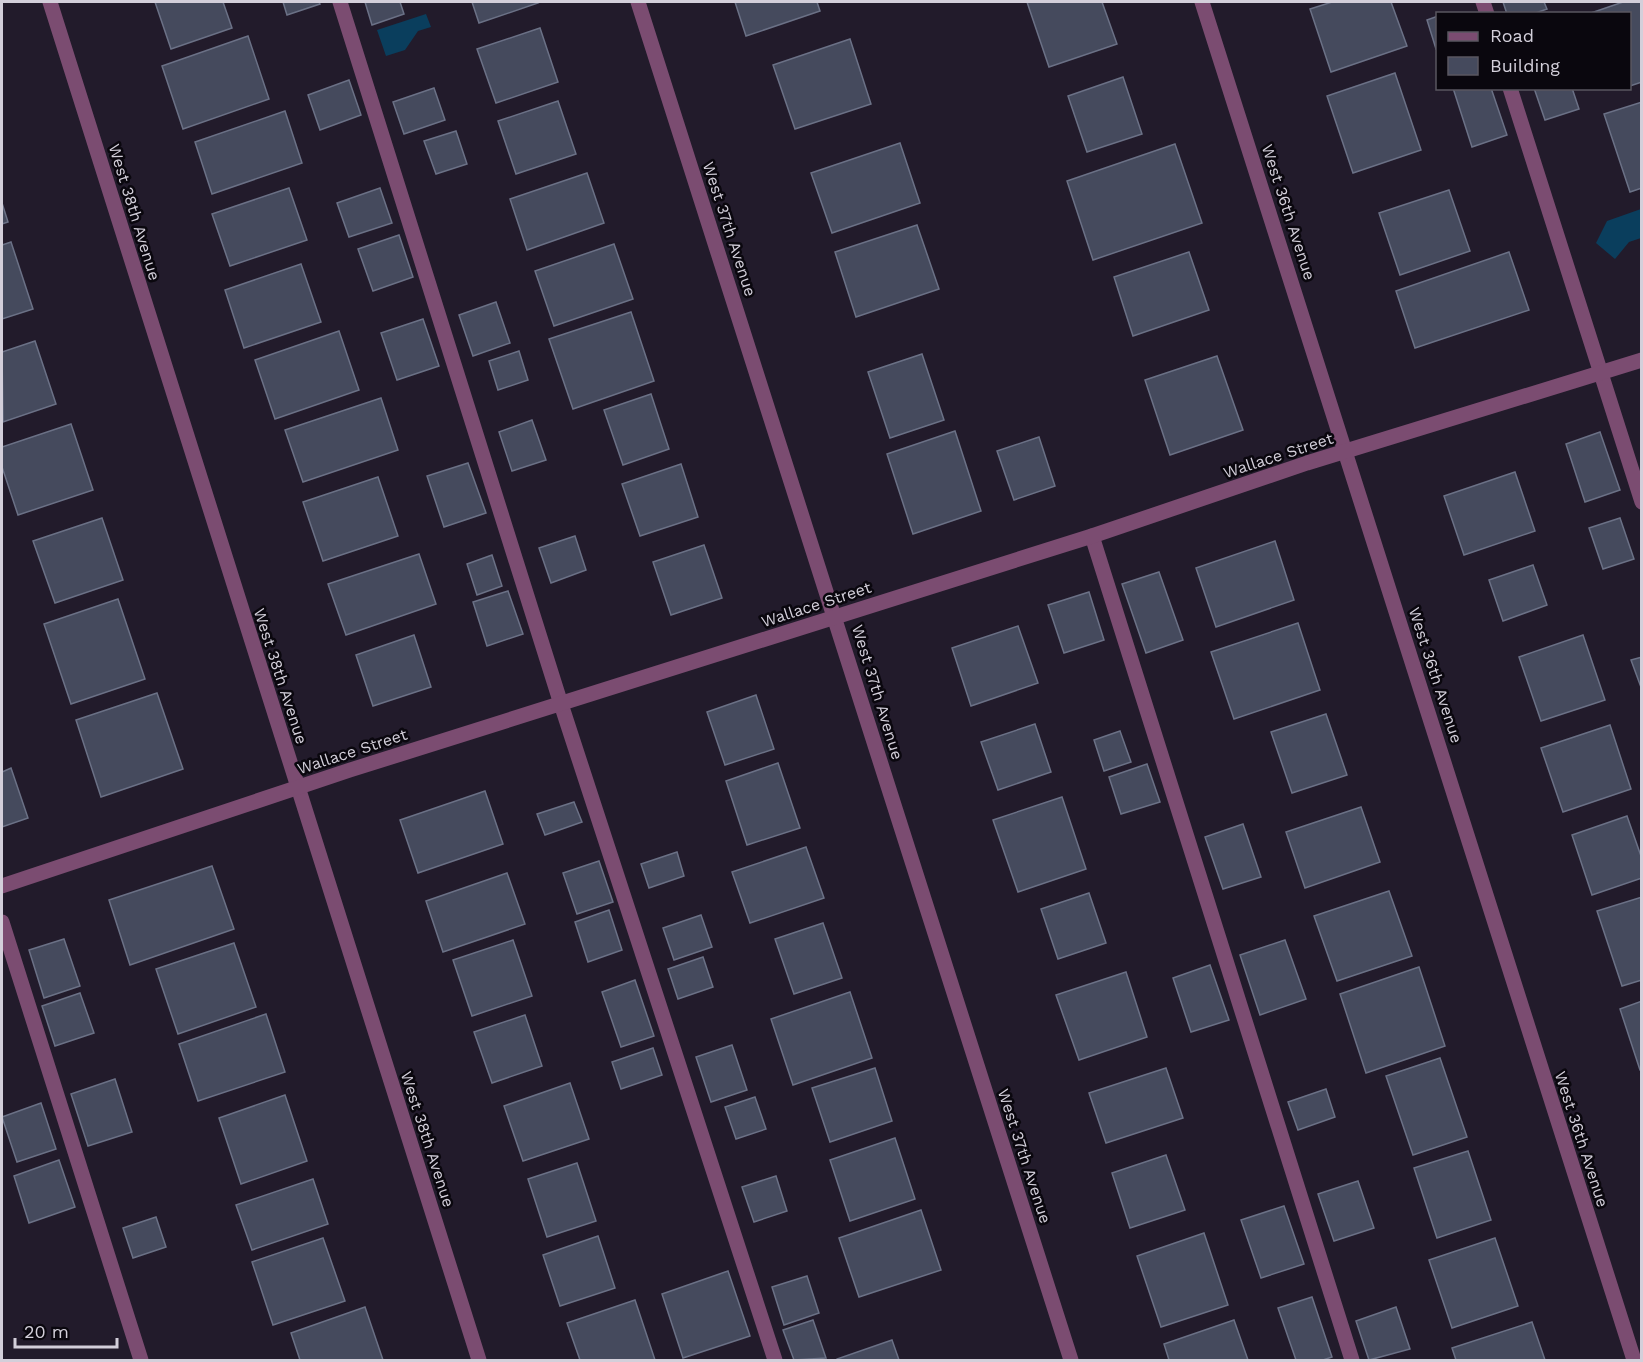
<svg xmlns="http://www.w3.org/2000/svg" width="1643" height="1362" font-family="'Work Sans',sans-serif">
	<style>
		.water { fill: #0a3e5d }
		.building { fill: #454a5d; stroke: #6b7186; stroke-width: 1.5 }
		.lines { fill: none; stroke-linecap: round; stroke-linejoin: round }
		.service { stroke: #7b4c71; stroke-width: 15 }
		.minor { stroke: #7b4c71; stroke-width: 15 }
		.labels { text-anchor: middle; stroke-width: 5; stroke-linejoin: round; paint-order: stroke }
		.street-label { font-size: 16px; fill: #d3cfda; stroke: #0a070e }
	</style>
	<rect width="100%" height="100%" fill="#221b2b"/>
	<!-- water -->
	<g class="water">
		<polygon points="426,14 431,27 418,31 405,50 386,56 377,30"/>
		<polygon points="1641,209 1641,238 1629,242 1615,259 1596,243 1607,221"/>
	</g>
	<!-- building -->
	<g class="building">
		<polygon points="155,2 223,2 232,28 171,49"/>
		<polygon points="283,2 319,2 320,4 287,15"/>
		<polygon points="365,2 400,2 404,14 372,25"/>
		<polygon points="472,2 537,2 538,3 479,23"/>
		<polygon points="735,2 817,2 820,11 746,36"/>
		<polygon points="1027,2 1102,2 1117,44 1049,67"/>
		<polygon points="1332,2 1391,2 1407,46 1331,72 1310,9"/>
		<polygon points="1503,2 1544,2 1547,9 1533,14 1507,14"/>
		<polygon points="1623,2 1642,2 1642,82 1630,86 1630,14 1588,14"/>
		<polygon points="1438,16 1438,48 1436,49 1427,20"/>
		<polygon points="540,28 558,82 496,103 477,49"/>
		<polygon points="248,36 269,99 183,129 162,66"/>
		<polygon points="850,39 871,104 795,129 773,65"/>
		<polygon points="1395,73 1421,150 1353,173 1327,96"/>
		<polygon points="1123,77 1142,134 1087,152 1068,96"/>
		<polygon points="349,80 361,115 320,130 308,95"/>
		<polygon points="434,88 445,120 404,134 393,102"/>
		<polygon points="1453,88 1491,88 1507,135 1472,147"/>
		<polygon points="1534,88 1572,88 1579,109 1545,120"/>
		<polygon points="558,101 576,154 516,174 498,121"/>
		<polygon points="1642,102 1642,188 1630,192 1604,114"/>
		<polygon points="285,111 302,163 212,194 195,142"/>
		<polygon points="456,131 467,164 436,174 424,141"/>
		<polygon points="900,143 920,203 832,233 811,173"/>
		<polygon points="1175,144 1202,223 1093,260 1067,181"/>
		<polygon points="587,173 604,223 527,250 510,199"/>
		<polygon points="289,188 307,240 230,266 212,214"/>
		<polygon points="380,188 392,223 349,237 337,203"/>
		<polygon points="1449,190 1470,251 1400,275 1379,213"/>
		<polygon points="2,203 8,222 2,224"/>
		<polygon points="917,225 939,289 856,317 835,252"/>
		<polygon points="399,235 413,277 373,291 358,249"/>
		<polygon points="11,242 33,309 2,319 2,245"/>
		<polygon points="614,244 633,299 554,326 535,271"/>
		<polygon points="1189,252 1209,310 1133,336 1114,277"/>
		<polygon points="1509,252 1529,310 1415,348 1396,291"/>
		<polygon points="301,264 321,322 244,348 225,290"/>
		<polygon points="496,302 510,343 473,356 459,315"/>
		<polygon points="631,312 654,381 573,409 549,339"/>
		<polygon points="423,319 439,366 397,380 381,333"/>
		<polygon points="339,331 359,390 275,419 255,360"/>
		<polygon points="35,341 56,404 3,422 2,352"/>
		<polygon points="519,351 528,380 498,390 489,361"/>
		<polygon points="922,354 944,420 890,438 868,372"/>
		<polygon points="1217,356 1243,430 1170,455 1145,380"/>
		<polygon points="651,394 669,449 623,465 604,410"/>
		<polygon points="381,398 398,450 303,482 285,430"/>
		<polygon points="532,420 546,460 512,471 499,432"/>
		<polygon points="71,424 93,490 18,515 2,467 2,447"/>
		<polygon points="955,431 981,511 913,534 887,454"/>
		<polygon points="1600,432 1620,490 1585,502 1566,444"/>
		<polygon points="1039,437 1055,486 1014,500 997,451"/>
		<polygon points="468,463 486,513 444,527 427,476"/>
		<polygon points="681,464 698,517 640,536 622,484"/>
		<polygon points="1515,472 1535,531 1464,555 1444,496"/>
		<polygon points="378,477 398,536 323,561 303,502"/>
		<polygon points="102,518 123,580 55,603 33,541"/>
		<polygon points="1620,518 1634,559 1603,569 1589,528"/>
		<polygon points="575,536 586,570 551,583 539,548"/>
		<polygon points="1275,541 1294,600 1216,627 1196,568"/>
		<polygon points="704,545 722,598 671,615 653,562"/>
		<polygon points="419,554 436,604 346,635 328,584"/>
		<polygon points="492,555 502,586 477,595 467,564"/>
		<polygon points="1533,565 1547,605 1503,621 1489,580"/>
		<polygon points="1159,572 1183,640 1146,653 1122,584"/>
		<polygon points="508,591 523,634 487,646 473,602"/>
		<polygon points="1089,592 1104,640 1064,653 1048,605"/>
		<polygon points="118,599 145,679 71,704 44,624"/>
		<polygon points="1298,623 1320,690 1234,719 1211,652"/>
		<polygon points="1018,626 1038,683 971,706 952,648"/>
		<polygon points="414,635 431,687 373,706 356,655"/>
		<polygon points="1583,635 1605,700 1541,721 1519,657"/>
		<polygon points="1642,657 1642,690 1631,660"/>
		<polygon points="157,693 183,769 101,797 76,720"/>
		<polygon points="756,695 774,749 725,765 707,712"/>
		<polygon points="1326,714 1347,775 1292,793 1271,732"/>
		<polygon points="1035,724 1051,772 998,790 981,742"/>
		<polygon points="1610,725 1631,789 1563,812 1541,748"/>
		<polygon points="1120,731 1131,762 1104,771 1094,740"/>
		<polygon points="778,763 800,828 747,845 726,781"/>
		<polygon points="1147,764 1160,802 1121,814 1109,777"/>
		<polygon points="11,768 28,818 2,827 2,772"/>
		<polygon points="485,791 503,844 418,873 400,820"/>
		<polygon points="1062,797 1086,869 1018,892 993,820"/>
		<polygon points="574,802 582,822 545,835 537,814"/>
		<polygon points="1361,807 1380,862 1305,888 1286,832"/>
		<polygon points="1627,816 1642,859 1642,878 1592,895 1572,835"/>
		<polygon points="1243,824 1261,877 1223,889 1205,837"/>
		<polygon points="806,847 824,898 750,923 732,872"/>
		<polygon points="677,852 684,876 649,888 641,864"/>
		<polygon points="599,861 613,902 577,914 563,873"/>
		<polygon points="212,866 234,929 130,965 109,900"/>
		<polygon points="507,873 525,924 443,952 426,901"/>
		<polygon points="1389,891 1412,956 1337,981 1314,916"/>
		<polygon points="1089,893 1106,943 1058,959 1041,909"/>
		<polygon points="1642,897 1642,980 1622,986 1597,911"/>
		<polygon points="609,910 622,950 588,962 575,922"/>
		<polygon points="701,915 712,947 674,960 663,928"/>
		<polygon points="823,923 842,978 794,994 775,939"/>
		<polygon points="64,939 80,986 44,998 29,950"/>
		<polygon points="513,940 532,996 472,1016 453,960"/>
		<polygon points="1285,940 1306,999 1260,1015 1240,955"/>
		<polygon points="234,943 256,1007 178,1034 156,969"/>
		<polygon points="703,957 713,987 678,999 668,969"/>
		<polygon points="1210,965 1229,1020 1191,1032 1173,978"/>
		<polygon points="1419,967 1445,1046 1366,1073 1340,994"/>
		<polygon points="1126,972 1147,1037 1079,1060 1056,995"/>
		<polygon points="635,980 654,1036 621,1047 602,992"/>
		<polygon points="850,992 872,1058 793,1085 771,1019"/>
		<polygon points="80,993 94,1033 55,1046 42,1006"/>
		<polygon points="1642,1001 1642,1070 1640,1070 1620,1009"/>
		<polygon points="266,1014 285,1072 198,1101 179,1044"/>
		<polygon points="525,1015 542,1066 492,1083 474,1032"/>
		<polygon points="732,1045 747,1090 711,1102 696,1057"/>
		<polygon points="653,1048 662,1075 621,1089 612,1062"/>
		<polygon points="1440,1058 1467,1137 1413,1155 1386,1076"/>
		<polygon points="875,1068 892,1121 830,1142 812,1088"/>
		<polygon points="1166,1068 1183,1118 1106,1143 1089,1093"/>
		<polygon points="115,1079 132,1132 88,1146 71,1094"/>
		<polygon points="570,1083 589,1139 523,1161 504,1106"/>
		<polygon points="1326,1089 1335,1117 1298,1130 1288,1102"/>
		<polygon points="285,1095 307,1161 241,1184 219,1118"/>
		<polygon points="755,1097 766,1129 736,1139 725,1107"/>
		<polygon points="41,1103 56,1149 17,1162 2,1117"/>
		<polygon points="895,1138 915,1199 850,1221 830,1160"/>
		<polygon points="1468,1151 1491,1220 1437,1238 1414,1168"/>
		<polygon points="1166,1155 1185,1210 1130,1228 1112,1173"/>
		<polygon points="59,1160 75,1207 29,1223 14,1176"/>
		<polygon points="577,1163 596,1221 547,1237 528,1179"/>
		<polygon points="776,1176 787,1211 754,1222 742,1187"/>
		<polygon points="313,1179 328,1224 252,1250 236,1205"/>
		<polygon points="1358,1181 1374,1228 1334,1241 1318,1194"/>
		<polygon points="1284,1206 1304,1264 1261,1278 1241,1220"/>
		<polygon points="921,1210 941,1270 859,1297 839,1238"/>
		<polygon points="156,1217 166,1247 133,1258 123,1228"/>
		<polygon points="1204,1233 1228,1305 1161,1327 1137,1256"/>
		<polygon points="598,1236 615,1288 560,1306 543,1255"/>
		<polygon points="323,1238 345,1301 273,1325 252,1262"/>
		<polygon points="1495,1238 1518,1306 1452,1328 1429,1260"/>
		<polygon points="728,1271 750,1336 683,1358 662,1294"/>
		<polygon points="807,1276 819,1313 784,1325 772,1287"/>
		<polygon points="1312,1297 1332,1357 1323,1360 1296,1360 1278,1308"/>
		<polygon points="635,1300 655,1360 580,1360 567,1323"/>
		<polygon points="365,1307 383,1360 300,1360 291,1333"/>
		<polygon points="1396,1307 1410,1349 1369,1360 1356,1321"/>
		<polygon points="813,1320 826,1358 794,1360 783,1330"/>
		<polygon points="1234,1320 1248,1360 1169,1360 1164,1344"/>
		<polygon points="1532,1322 1545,1360 1456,1360 1452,1348"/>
		<polygon points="892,1340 899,1360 837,1360 837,1359"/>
	</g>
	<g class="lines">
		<!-- service -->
		<g class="service">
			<polyline points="340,2 561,704 775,1360"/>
			<polyline points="1483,2 1487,14"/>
			<polyline points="1510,88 1642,502"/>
			<polyline points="1092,536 1352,1360"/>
			<polyline points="2,922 141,1360"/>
		</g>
		<!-- minor -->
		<g class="minor">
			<polyline points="50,2 479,1360"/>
			<polyline points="638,2 1071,1360"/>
			<polyline points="1202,2 1634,1360"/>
			<polyline points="2,886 350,770 1092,536 1307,463 1642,360"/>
		</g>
	</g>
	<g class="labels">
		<!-- street labels -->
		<g class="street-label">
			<text transform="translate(135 212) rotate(73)" y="6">West 38th Avenue</text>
			<text transform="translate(1289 212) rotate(72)" y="6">West 36th Avenue</text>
			<text transform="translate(730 229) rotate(72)" y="6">West 37th Avenue</text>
			<text transform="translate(1278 455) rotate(-18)" y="6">Wallace Street</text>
			<text transform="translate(816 604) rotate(-18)" y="6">Wallace Street</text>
			<text transform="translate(1436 675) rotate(72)" y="6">West 36th Avenue</text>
			<text transform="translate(281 676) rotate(72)" y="6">West 38th Avenue</text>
			<text transform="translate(878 692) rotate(73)" y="6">West 37th Avenue</text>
			<text transform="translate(352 751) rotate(-18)" y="6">Wallace Street</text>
			<text transform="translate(428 1139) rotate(72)" y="6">West 38th Avenue</text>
			<text transform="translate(1582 1139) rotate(72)" y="6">West 36th Avenue</text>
			<text transform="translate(1025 1156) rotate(72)" y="6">West 37th Avenue</text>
		</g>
	</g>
	<!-- border -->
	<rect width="1643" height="1362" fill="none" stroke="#d3cfda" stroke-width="6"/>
	<!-- legend -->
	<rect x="1436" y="12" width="195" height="78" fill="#0a070e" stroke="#5a5760" stroke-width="1.5"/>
	<rect x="1448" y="32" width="30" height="9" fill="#7b4c71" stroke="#5a5760" stroke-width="1.5"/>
	<text x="1490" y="42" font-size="18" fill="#d3cfda">Road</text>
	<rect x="1448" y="57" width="30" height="18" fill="#454a5d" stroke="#5a5760" stroke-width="1.5"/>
	<text x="1490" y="72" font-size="18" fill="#d3cfda">Building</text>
	<!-- scale -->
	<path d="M15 1338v9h102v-9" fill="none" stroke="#d3cfda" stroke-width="3"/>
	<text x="24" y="1338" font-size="18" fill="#d3cfda" stroke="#0a070e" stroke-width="4.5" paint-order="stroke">20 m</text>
</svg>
